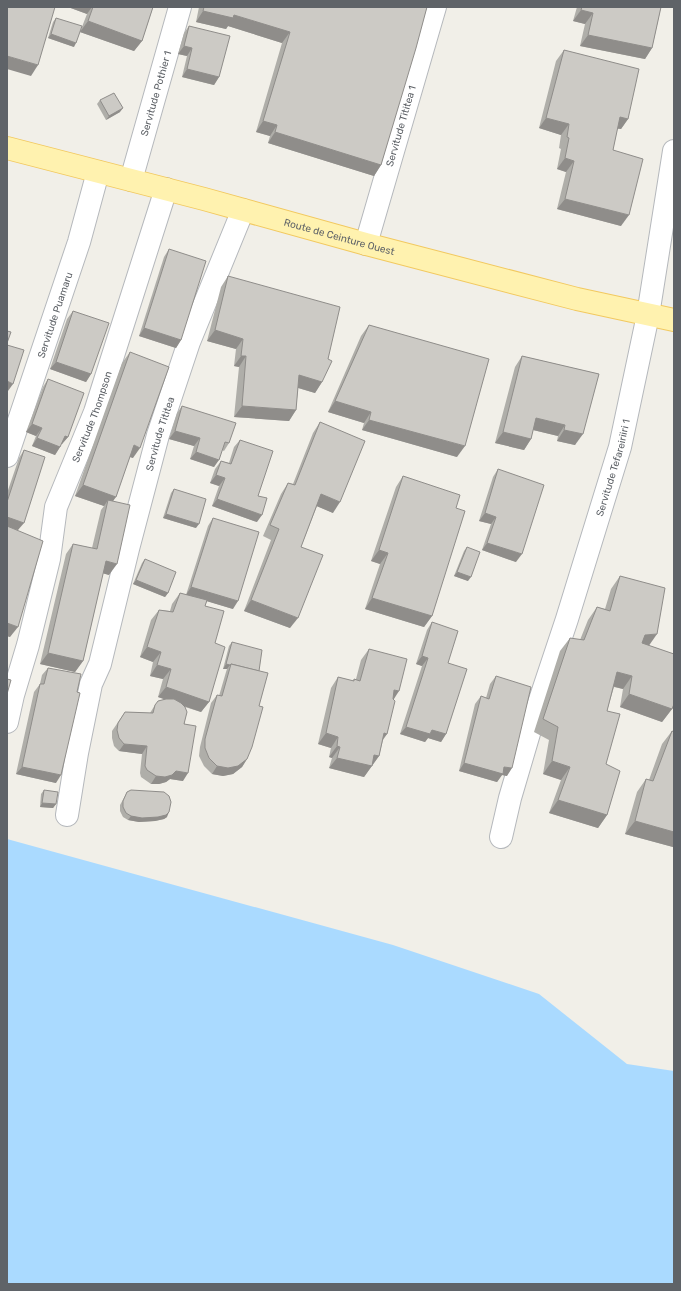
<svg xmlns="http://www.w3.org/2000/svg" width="681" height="1291" font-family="Rubik,sans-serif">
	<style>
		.water { fill: #aadaff }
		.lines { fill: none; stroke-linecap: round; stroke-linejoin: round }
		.street-casing { stroke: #b5b8bc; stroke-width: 24 }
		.primary-casing { stroke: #f2c960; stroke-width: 24 }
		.street { stroke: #fff; stroke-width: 22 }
		.primary { stroke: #fff2af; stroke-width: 22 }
		.wall { fill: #afaea9 }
		.shaded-wall { fill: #8f8d8a }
		.building { fill: #cccac5; stroke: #8f8d8a }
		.labels { text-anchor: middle; stroke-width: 3.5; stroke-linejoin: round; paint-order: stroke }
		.street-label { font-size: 10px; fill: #5f6368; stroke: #fff }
	</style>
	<rect width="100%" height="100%" fill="#f1efe8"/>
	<!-- water -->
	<polygon class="water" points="7,839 393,945 539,994 627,1064 674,1071 674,1284 7,1284"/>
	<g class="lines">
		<!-- street casing -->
		<g class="street-casing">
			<g id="street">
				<path id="s1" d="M 131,180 L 180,7"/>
				<path id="s2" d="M 366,244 L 435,7"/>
				<path id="s3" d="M 7,456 L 79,242 L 98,172"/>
				<path id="s4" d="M 7,722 L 13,695 L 28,645 L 49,559 L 56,507 L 95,412 L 166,189"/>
				<path id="s5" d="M 67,815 L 77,753 L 91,684 L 100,664 L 128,549 L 158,435 L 189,342 L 243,210"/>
				<path id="s6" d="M 501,837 L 510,798 L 530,730 L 567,619 L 620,447 L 648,315 L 674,151"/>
			</g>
		</g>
		<!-- primary casing -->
		<g class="primary-casing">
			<g id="primary">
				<path id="s7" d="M 7,148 L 204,199 L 366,244 L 577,299 L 674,320"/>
			</g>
		</g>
		<!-- street -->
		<use href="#street" class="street"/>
		<!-- primary -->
		<use href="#primary" class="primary"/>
	</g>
	<!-- wall -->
	<g class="wall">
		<polygon points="68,7 153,7 142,41 134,51 80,32 87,14"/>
		<polygon points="199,7 427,7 381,165 374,176 268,143 270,136 256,132 282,43 228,26 226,29 196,22"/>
		<polygon points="577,7 661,7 652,48 645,59 580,46 585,24 573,21"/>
		<polygon points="56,18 74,47 48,38 53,22"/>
		<polygon points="189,26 219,77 214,85 182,77 187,56 178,54 184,33"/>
		<polygon points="564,50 628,119 621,129 617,129 613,150 621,226 557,209 566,172 557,169 561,149 559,148 561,135 539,128 556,61"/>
		<polygon points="100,100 120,112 106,120 97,104"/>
		<polygon points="169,249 181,340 176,348 139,336 164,257"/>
		<polygon points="228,276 322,382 315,393 298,388 296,410 289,421 234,417 239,367 234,366 236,349 207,341 221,287"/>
		<polygon points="73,311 91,374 86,382 50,369 67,319"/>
		<polygon points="369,325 457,457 362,430 364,423 328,412 361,336"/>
		<polygon points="130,352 133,458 130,457 113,501 109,575 103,573 83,661 75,672 40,664 66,554 73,544 92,548 101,510 104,506 75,496 122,363"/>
		<polygon points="522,356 599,374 575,445 557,441 558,436 533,430 531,439 524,450 495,443 515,367"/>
		<polygon points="48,379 68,437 62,444 61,444 60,447 55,455 32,446 36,436 26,432 43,387"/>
		<polygon points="182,406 229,443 224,451 222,450 214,467 190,459 194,446 169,439 177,413"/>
		<polygon points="320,422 333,513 317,506 301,547 290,628 244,611 271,540 263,536 281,494 288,483 293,484 313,433"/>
		<polygon points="240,440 258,496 257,522 212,506 219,486 210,483 215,469 221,461 229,463 234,447"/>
		<polygon points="24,450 18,530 10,637 7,636 7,493 19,458"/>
		<polygon points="498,469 516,562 482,550 491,524 479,521 493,477"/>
		<polygon points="403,476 456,508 432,616 424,627 365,609 380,564 371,561 396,487"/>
		<polygon points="174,489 196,528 163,518 171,493"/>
		<polygon points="213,518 233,609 207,601 205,606 215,643 209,702 201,712 185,707 183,781 170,779 166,782 159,784 151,784 141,777 140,773 142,754 119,751 114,746 112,738 112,731 125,712 150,713 155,705 164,699 158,697 163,679 150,676 153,662 140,657 151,620 159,610 170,611 172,604 180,593 186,595 208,526"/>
		<polygon points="467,547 468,581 454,576 464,551"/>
		<polygon points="145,559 168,593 165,597 133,584 142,563"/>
		<polygon points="620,576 649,646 673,654 674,650 674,706 673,706 672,709 662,722 620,707 623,689 614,687 607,711 606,764 607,815 598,828 549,813 561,780 543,774 549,740 534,732 560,651 570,638 580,640 588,620 597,607 605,609 611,589"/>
		<polygon points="432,622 448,663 446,734 441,742 428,738 425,742 400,734 422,666 416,664 427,630"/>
		<polygon points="232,642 259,671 259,706 247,759 242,767 233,774 223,776 212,774 204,766 199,756 200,747 211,703 217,695 219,696 226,672 227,669 223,669 229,646"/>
		<polygon points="369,649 393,700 387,734 383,740 379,756 364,777 329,768 332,758 329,757 331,748 318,744 331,688 338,677 353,681 354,679 356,679 361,660"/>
		<polygon points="48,668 56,783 16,774 34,692 40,684 42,675"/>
		<polygon points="496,676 507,776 502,775 497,782 459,771 475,704 481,696 486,698 490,684"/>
		<polygon points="672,731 674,732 674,845 673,847 625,834 637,792 646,779 649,780 662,744"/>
		<polygon points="44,790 56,804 53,808 40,807 41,794"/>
		<polygon points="127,792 167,817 164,819 155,821 139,822 128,820 123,817 120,811 120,805 125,796"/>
	</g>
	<!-- shaded-wall -->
	<g class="shaded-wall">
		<polygon points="68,7 92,7 87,14"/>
		<polygon points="581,10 593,13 585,24 573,21"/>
		<polygon points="203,11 234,15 290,32 282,43 228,26 226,29 196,22"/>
		<polygon points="88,21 142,41 134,51 80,32"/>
		<polygon points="51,34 76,43 74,47 48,38"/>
		<polygon points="588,35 652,48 645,59 580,46"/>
		<polygon points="184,46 192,48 187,56 178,54"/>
		<polygon points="7,56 38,65 31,76 7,69"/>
		<polygon points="187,69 219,77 214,85 182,77"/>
		<polygon points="123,108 120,112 106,120 109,116"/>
		<polygon points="620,117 628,119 621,129 612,127"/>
		<polygon points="546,118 569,124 561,135 539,128"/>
		<polygon points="263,121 277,125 270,136 256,132"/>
		<polygon points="275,132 381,165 374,176 268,143"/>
		<polygon points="565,158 574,161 566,172 557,169"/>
		<polygon points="565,199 629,215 621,226 557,209"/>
		<polygon points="144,328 181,340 176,348 139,336"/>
		<polygon points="215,330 243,339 236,349 207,341"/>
		<polygon points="241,356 246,356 239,367 234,366"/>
		<polygon points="56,362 91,374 86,382 50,369"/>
		<polygon points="299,375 322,382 315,393 292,386"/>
		<polygon points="7,381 13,384 8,391 7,391"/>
		<polygon points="335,401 371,412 364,423 328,412"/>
		<polygon points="242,406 296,410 289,421 234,417"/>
		<polygon points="536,418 565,425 558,436 529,429"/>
		<polygon points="369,420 465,446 457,457 362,430"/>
		<polygon points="32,424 42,428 36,436 26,432"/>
		<polygon points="564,430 583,434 575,445 557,441"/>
		<polygon points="175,431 200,438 194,446 169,439"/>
		<polygon points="503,432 531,439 524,450 495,443"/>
		<polygon points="65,436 68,437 62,444 59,443"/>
		<polygon points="37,438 60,447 55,455 32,446"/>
		<polygon points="134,445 140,448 133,458 127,456"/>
		<polygon points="196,452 219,460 214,467 190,459"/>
		<polygon points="216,475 225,478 219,486 210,483"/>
		<polygon points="83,485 116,497 108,508 108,500 104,506 75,496"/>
		<polygon points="321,494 340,502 333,513 314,505"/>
		<polygon points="217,499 262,515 257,522 212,506"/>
		<polygon points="485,513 496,517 491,524 479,521"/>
		<polygon points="166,514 199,524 196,528 163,518"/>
		<polygon points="7,517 24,523 18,530 7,527"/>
		<polygon points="487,543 522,554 516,562 482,550"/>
		<polygon points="379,550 388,553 380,564 371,561"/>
		<polygon points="106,561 117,564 109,575 98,572"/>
		<polygon points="457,572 471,577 468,581 454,576"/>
		<polygon points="136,580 168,593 165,597 133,584"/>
		<polygon points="191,587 238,601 233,609 186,595"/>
		<polygon points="372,598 432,616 424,627 365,609"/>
		<polygon points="251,600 298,618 290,628 244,611"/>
		<polygon points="7,623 18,627 10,637 7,636"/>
		<polygon points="657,634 648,647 636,648 645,635"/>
		<polygon points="147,647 161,652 153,662 140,657"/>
		<polygon points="48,653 83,661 75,672 40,664"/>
		<polygon points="422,656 428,658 422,666 416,664"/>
		<polygon points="226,664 230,665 227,669 223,669"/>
		<polygon points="157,665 171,669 163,679 150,676"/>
		<polygon points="617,672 632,676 623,689 608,685"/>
		<polygon points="166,687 209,702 201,712 158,697"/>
		<polygon points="394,690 399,691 392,702"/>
		<polygon points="629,694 672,709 662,722 620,707"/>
		<polygon points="406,727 432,730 446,734 441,742 428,738 425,742 400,734"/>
		<polygon points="326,733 338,737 331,748 318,744"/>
		<polygon points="384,733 387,734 379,744"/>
		<polygon points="124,744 147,746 142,754 119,751"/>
		<polygon points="337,746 340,747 332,758 329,757"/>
		<polygon points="374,755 379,756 364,777 329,768 337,758"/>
		<polygon points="247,759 242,767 233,774 223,776 212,774 217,766"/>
		<polygon points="552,761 570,767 561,780 543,774"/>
		<polygon points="464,763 504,767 512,768 507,776 502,775 497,782 459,771"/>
		<polygon points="22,767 61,775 56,783 16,774"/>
		<polygon points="176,771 188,773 183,781 170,779 166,782 159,784 151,784 156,776"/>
		<polygon points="558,800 607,815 598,828 549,813"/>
		<polygon points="42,803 56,804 53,808 40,807"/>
		<polygon points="169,812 167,817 164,819 155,821 139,822 128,820 131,816"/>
		<polygon points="635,821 674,832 674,845 673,847 625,834"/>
	</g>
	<!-- building -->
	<g class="building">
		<polygon points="7,7 55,7 38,65 7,56"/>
		<polygon points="93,7 153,7 142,41 88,21"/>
		<polygon points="204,7 427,7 416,48 381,165 275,132 277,125 263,121 290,32 234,15 233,18 203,11"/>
		<polygon points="582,7 661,7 652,48 588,35 593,13 581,10"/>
		<polygon points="56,18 82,26 76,43 51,34"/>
		<polygon points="189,26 230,36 219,77 187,69 192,48 184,46"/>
		<polygon points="564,50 639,69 628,119 620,117 613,150 643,159 629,215 565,199 574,161 565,158 569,138 567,137 569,124 546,118"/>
		<polygon points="114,93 123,108 109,116 100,100"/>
		<polygon points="169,249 206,261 181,340 144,328"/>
		<polygon points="228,276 340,307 328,359 332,361 322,382 299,375 296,410 242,406 246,356 241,356 243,339 215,330"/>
		<polygon points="73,311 109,323 91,374 56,362"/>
		<polygon points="369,325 489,359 465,446 369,420 371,412 335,401"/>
		<polygon points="7,331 11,332 7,343"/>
		<polygon points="7,345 24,350 13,384 7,381"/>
		<polygon points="130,352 169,367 140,448 134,445 116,497 83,485"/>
		<polygon points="522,356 599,374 583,434 564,430 565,425 536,418 531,439 503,432"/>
		<polygon points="48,379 84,393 68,437 65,436 60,447 37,438 42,428 32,424"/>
		<polygon points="182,406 236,423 229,443 225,442 219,460 196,452 200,438 175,431"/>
		<polygon points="320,422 365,441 340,502 321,494 301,547 323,555 298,618 251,600 279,529 270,525 288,483 295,485"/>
		<polygon points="240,440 273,451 258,496 267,498 262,515 217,499 225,478 216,475 221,461 231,464"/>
		<polygon points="24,450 45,457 24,523 7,517 7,502"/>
		<polygon points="498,469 544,485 522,554 487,543 496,517 485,513"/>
		<polygon points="403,476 460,495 456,508 465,511 432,616 372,598 388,553 379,550"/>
		<polygon points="174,489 206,499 199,524 166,514"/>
		<polygon points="108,500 130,505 117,564 106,561 83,661 48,653 73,544 97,549"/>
		<polygon points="213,518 259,532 238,601 191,587"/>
		<polygon points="7,526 43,541 18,627 7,623"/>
		<polygon points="467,547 480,552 471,577 457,572"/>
		<polygon points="145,559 176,572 168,593 136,580"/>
		<polygon points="620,576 665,588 657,634 645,635 642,643 674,654 674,704 672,709 629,694 632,676 617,672 607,711 620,714 606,764 620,771 607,815 558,800 570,767 552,761 558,727 543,719 570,638 584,640 597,607 610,611"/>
		<polygon points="180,593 207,600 205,606 224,611 215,643 225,647 209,702 166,687 171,669 157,665 161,652 147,647 159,610 173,612"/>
		<polygon points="432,622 458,631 448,663 467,669 446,734 432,730 430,734 406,727 428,658 422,656"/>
		<polygon points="232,642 262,650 259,671 231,664 230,665 226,664"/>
		<polygon points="369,649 407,659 399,691 394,690 393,699 395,701 387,734 384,733 379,756 374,755 372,766 337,758 340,747 337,746 338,737 326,733 338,677 354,681 354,679 360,681"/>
		<polygon points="231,664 268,673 259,706 263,707 252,747 247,759 238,766 228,768 217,766 209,758 205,748 205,739 217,695 222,696"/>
		<polygon points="48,668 81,674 77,692 80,693 61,775 22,767 40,684 44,684"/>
		<polygon points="496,676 531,687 512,768 504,767 503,774 464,763 481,696 489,699"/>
		<polygon points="7,679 11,680 7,694"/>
		<polygon points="166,699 174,699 181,703 185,707 187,712 184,724 196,726 188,773 176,771 172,775 165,777 156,776 147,770 145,766 147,746 124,744 119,738 117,730 118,723 125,712 153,713 155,705 158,701"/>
		<polygon points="672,731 674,732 674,832 635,821 646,779 653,781"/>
		<polygon points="44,790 58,792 56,804 42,803"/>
		<polygon points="131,790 164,792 169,796 171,802 169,812 166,815 158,817 142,818 131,816 126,813 123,807 123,801 127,792"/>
	</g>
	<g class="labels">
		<!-- street labels -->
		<g class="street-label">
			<text dy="4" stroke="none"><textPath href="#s1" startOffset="90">Servitude Pothier 1</textPath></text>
			<text dy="4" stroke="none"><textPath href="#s2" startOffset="123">Servitude Tititea 1</textPath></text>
			<text dy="4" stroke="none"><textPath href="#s7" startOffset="344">Route de Ceinture Ouest</textPath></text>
			<text dy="4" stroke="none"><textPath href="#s3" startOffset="149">Servitude Puamaru</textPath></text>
			<text dy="4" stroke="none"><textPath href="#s4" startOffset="318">Servitude Thompson</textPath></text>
			<text dy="4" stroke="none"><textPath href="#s5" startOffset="393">Servitude Tititea</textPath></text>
			<text dy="4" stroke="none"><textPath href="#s6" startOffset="386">Servitude Tefareiriiri 1</textPath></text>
		</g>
	</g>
	<!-- border -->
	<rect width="681" height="1291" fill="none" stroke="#5f6368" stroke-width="16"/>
</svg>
